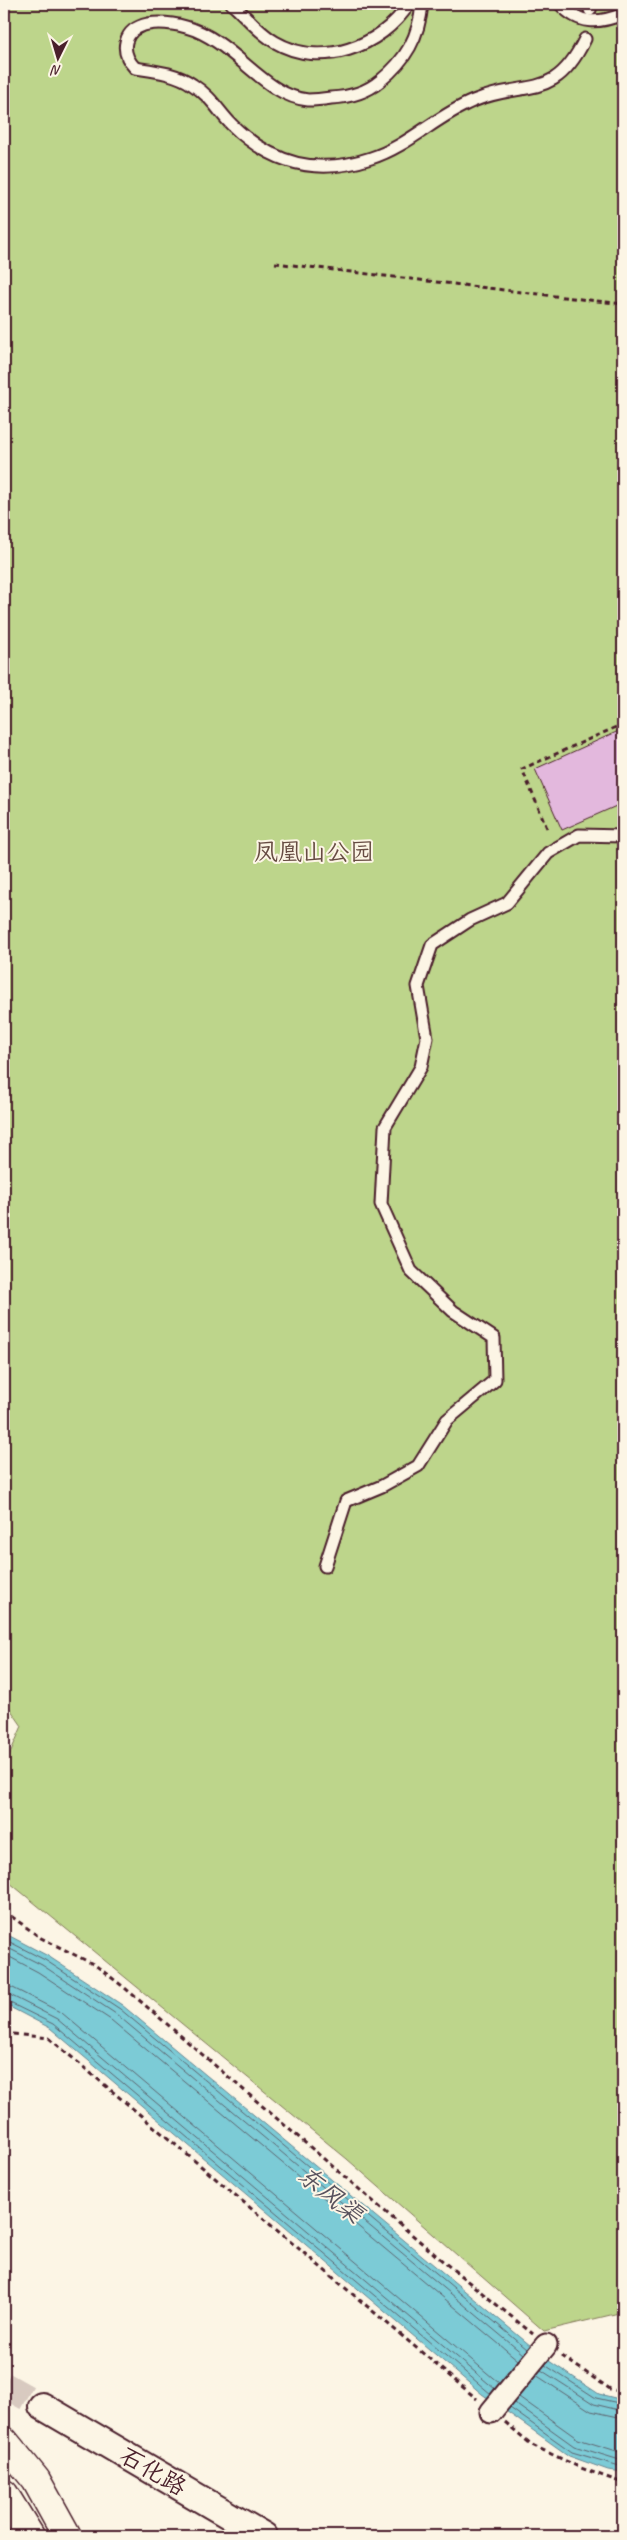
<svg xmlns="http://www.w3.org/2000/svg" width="627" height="2540" font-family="Caveat,'LXGW WenKai TC',sans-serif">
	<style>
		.green { fill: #bdd58b; stroke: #847a5b }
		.water { fill: #7bcbd6; stroke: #678692 }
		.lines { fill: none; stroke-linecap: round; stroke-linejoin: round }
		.shore { stroke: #5e646f; stroke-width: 1 }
		.building { fill: #e3b8dd; stroke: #4a1f2b }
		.tertiary-tunnel { stroke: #d8cac0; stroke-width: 26; stroke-dasharray: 26 13; stroke-linecap: butt }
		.service-casing { stroke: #4a1f2b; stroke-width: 15 }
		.minor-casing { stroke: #4a1f2b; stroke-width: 25 }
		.tertiary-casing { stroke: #4a1f2b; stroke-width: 30 }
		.secondary-casing { stroke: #4a1f2b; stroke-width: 31 }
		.path { stroke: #4a1f2b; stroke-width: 3; stroke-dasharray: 5 4; stroke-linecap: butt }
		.service { stroke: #fcf5e5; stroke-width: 11 }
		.minor { stroke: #fcf5e5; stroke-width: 21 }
		.tertiary { stroke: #fcf5e5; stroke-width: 26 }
		.secondary { stroke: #fcf5e5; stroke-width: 28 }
		.labels { text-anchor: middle; stroke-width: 4; stroke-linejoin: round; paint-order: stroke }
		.park-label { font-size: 24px; fill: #674c43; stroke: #fcf5e5 }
		.street-label { font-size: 24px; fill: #4a1f2b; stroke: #fcf5e5 }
		.water-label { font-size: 25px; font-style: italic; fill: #59535e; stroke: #fcf5e5 }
	</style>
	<rect width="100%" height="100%" fill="#fcf5e5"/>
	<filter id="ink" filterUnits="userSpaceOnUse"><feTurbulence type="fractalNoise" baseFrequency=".02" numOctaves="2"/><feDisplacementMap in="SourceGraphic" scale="10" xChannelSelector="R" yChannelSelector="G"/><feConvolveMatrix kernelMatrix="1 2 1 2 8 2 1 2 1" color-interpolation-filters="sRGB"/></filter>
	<g filter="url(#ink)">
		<!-- green -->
		<polygon class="green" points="4,4 623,4 623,2312 544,2331 347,2159 4,1878 4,1767 22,1726 4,1700"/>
		<!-- water -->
		<polygon class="water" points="4,1933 48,1956 122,2005 549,2361 599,2394 623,2400 623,2472 608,2470 569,2456 482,2394 50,2028 4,2004"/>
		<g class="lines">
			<!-- shore -->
			<g class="shore">
				<polyline points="4,1939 45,1960 120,2009 527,2349"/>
				<polyline points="4,1946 42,1965 116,2014 523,2354"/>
				<polyline points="4,1954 38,1972 111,2020 518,2360"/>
				<polyline points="4,1986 13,1988 62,2013 499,2383"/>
				<polyline points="4,1994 10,1995 57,2019 495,2389"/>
				<polyline points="4,2000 53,2024 491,2394"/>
				<polyline points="545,2365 596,2398 623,2404"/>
				<polyline points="541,2370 594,2404 623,2411"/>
				<polyline points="536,2375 591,2411 623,2418"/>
				<polyline points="519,2397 578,2439 623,2453"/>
				<polyline points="514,2403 574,2446 623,2461"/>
				<polyline points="510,2408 572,2452 623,2467"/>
			</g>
		</g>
		<!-- building -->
		<polygon class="building" points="623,729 623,803 562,830 535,769"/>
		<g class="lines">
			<!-- tertiary-tunnel -->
			<polyline class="tertiary-tunnel" points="4,2385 42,2406"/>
			<!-- service casing -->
			<g class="service-casing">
				<g id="service">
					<path d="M 232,4 C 246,16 258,32 275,42 C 321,69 381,47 409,4"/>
					<path d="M 422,4 C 419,37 406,60 380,81 C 366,93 350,97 331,98 C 324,99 316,100 308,100 C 263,96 234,40 186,27 C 175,24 160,22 148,24 C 123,29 119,51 135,68 C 155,71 176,73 193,85 C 212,97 218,111 232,125 C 273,165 318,176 371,158 C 409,146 436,116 473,101 C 526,79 554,103 585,39"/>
					<path d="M 560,4 C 579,25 598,24 623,14"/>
					<polyline points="590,10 591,4"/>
					<polyline points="325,1566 346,1501 382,1486 418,1466 447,1420 495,1380 494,1338 453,1311 411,1271 381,1204 385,1127 421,1067 427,1038 418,986 432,945 470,920 507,903 548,853 579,835 623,836"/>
				</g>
			</g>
			<!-- minor casing -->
			<g class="minor-casing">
				<polyline id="minor" points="491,2412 546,2345"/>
			</g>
			<!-- tertiary casing -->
			<g class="tertiary-casing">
				<polyline id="tertiary" points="42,2406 264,2536"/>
			</g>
			<!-- secondary casing -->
			<g class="secondary-casing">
				<g id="secondary">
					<polyline points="4,2441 36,2480 67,2536"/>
					<polyline points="4,2494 30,2536"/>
				</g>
			</g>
			<!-- path -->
			<g class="path">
				<polyline points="275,263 623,304"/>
				<polyline points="547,828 522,769 623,724"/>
				<polyline points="4,1911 41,1938 95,1965 125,1988 445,2263 533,2334"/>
				<polyline points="4,2033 49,2038 477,2399"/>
				<polyline points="562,2356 610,2389 623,2392"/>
				<polyline points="505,2422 532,2445 581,2468 623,2483"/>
			</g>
			<!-- service -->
			<use href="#service" class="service"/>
			<!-- minor -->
			<use href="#minor" class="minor"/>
			<!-- tertiary -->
			<use href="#tertiary" class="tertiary"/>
			<!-- secondary -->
			<use href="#secondary" class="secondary"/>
		</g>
	</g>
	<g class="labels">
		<!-- park labels -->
		<g class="park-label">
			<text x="314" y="860">凤凰山公园</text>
		</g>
		<!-- street labels -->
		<g class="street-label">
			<text transform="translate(153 2471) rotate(30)" y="8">石化路</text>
		</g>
		<!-- water labels -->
		<g class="water-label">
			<text transform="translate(331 2194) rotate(39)" y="9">东风渠</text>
		</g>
	</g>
	<!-- margin -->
	<rect width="627" height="2540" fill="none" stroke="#fcf5e5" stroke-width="20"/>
	<rect x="10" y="10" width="607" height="2520" fill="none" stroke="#4a1f2b" stroke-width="2" filter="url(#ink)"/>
	<!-- north arrow -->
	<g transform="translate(58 58) rotate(185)" stroke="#fcf5e5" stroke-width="4" paint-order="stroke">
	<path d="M0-4L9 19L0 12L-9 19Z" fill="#4a1f2b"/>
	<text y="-8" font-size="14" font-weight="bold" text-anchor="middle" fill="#4a1f2b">N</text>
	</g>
</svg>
